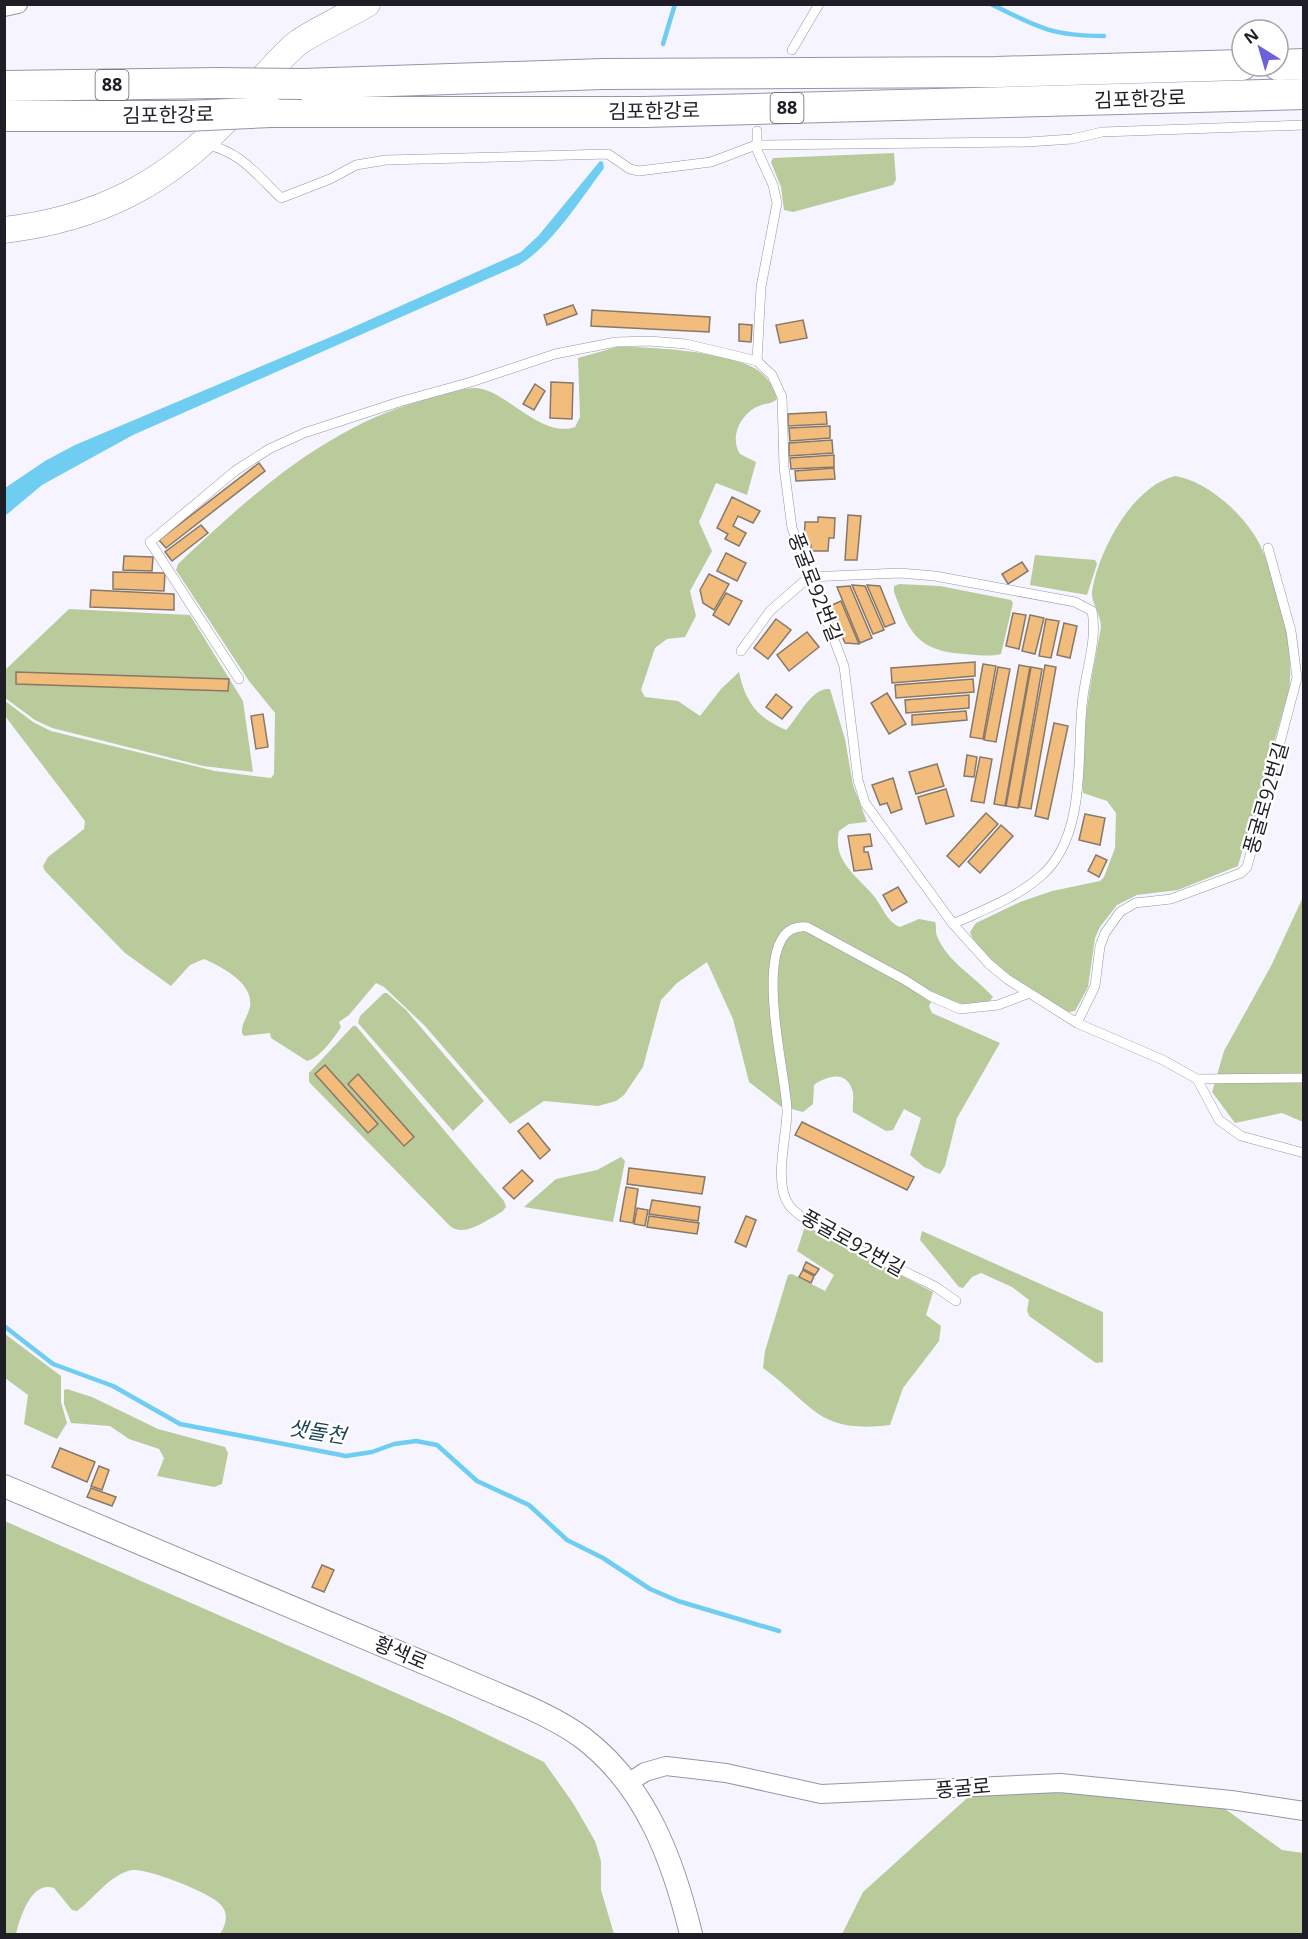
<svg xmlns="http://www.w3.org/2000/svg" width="1308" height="1939" font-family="'Open Sans','Noto Sans KR',sans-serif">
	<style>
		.green { fill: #bacb9b }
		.water { fill: #6fcdf1 }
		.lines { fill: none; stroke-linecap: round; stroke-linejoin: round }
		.stream { stroke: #6fcdf1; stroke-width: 4.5 }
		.building { fill: #f2bd7c; stroke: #877867; stroke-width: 1.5 }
		.service-casing { stroke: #9694a9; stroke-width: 10 }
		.minor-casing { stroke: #9694a9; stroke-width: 20 }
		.tertiary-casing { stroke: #9694a9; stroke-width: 24 }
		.secondary-casing { stroke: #9694a9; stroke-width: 27 }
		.trunk-casing { stroke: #9694a9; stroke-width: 32 }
		.service { stroke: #fff; stroke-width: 9 }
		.minor { stroke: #fff; stroke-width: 18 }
		.tertiary { stroke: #fff; stroke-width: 22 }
		.secondary { stroke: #fff; stroke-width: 26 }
		.trunk { stroke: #fff; stroke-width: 30 }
		.trunk-bridge-casing { stroke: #9694a9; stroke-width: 32; stroke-linecap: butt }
		.trunk-bridge { stroke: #fff; stroke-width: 30 }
		.labels { text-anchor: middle; stroke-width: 4.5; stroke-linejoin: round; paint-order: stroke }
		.shield { fill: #fff; stroke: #626268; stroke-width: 1.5 }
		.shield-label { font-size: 18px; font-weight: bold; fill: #1f1e27 }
		.street-label { font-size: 20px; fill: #1f1e27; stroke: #fff }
		.water-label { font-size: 21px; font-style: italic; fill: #1c4655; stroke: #fff }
	</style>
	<rect width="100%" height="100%" fill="#f6f5ff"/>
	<!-- green -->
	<g class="green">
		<polygon points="894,153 896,180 893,185 793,212 784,210 781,187 771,162 773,158"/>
		<path d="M 617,347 C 650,346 729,352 756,369 C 767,376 774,387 777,399 C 772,404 766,403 759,406 C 741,413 729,437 740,454 L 756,462 L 747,495 L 716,483 L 699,522 L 712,551 L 690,591 L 696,616 L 685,637 L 667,639 L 655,648 L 641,690 L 645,697 L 678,701 L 700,716 L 721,689 L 739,672 C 745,701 757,718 786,730 C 798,718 811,687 830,689 L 845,739 L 853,785 L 867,822 L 849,824 L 839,831 C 832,861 857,876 873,895 C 883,907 886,921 900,927 L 919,919 L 935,922 C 937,927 935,931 937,936 C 947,962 976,977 993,997 L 989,1002 L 965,1005 L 935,995 L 929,1006 L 932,1013 L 1000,1043 L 957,1118 L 945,1166 L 940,1174 L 924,1167 L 910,1155 L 921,1118 L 904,1109 L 893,1130 L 886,1131 L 853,1112 C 852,1106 854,1099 853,1093 C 848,1070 828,1075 814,1085 L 813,1104 L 803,1112 L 780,1106 L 749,1082 L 733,1019 L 707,962 L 677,983 L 661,1000 L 643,1067 L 624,1095 L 616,1101 L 598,1106 L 544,1101 L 510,1124 L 425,1026 L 384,987 L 376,983 L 349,1015 L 339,1022 L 341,1027 C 334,1038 320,1058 307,1061 L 271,1038 L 270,1033 L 244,1036 L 242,1033 C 241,1024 248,1016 250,1007 C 254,983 222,967 204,959 L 190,965 L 171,986 L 125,953 L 45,871 L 43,866 L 48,857 L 84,829 L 85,821 L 5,716 L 4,700 L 33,722 L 51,731 L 215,771 L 271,778 L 274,774 L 275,713 L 249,681 L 176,570 L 178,564 C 253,493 331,422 435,397 C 447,394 462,388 475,388 C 504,388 541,439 575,427 L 580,417 L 578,358 Z"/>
		<path d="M 1175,476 C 1207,481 1244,514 1259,543 C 1278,580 1295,650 1289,691 L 1238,866 L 1178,890 L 1137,895 L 1117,905 L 1100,927 L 1095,938 L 1088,987 L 1075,1011 L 1069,1012 C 1047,1004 976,955 970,932 L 976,923 L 1020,902 L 1052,891 L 1100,881 L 1104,877 L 1115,848 L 1116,813 L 1107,801 L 1083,793 C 1079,738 1091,682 1101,627 C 1101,614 1091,603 1092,592 C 1098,552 1132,486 1175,476 Z"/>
		<polygon points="1035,555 1095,560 1097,564 1087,595 1030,585"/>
		<path d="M 899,584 L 940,586 L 1011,600 L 1013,603 L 1001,654 C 990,657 976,655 964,654 C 918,651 909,633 894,592 L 894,586 Z"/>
		<polygon points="69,609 190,615 243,701 253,772 203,766 52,728 35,720 5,698 4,671"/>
		<polygon points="1303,897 1303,1122 1282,1113 1235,1123 1212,1092 1224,1051 1271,966"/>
		<polygon points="384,993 387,993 406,1010 484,1101 453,1131 358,1023 360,1016"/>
		<path d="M 353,1026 L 356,1026 L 504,1201 L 506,1207 L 502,1212 C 488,1219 466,1237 451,1227 L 309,1082 L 309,1073 Z"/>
		<polygon points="621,1157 625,1161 613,1222 524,1207 556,1179 597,1170"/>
		<path d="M 805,1226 L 933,1292 L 926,1315 L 941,1326 L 939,1341 L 903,1388 L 890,1425 C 817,1434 814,1405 763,1368 L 765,1351 L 788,1275 L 792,1274 L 825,1291 L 834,1275 L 797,1251 Z"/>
		<polygon points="922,1231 1103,1312 1103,1362 1096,1363 1029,1316 1027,1310 1029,1300 1012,1287 981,1273 972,1277 963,1288 959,1287 920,1240"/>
		<polygon points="5,1334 61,1376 61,1402 67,1423 57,1439 24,1424 28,1395 5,1378"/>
		<polygon points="67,1389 92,1397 158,1429 225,1447 228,1453 222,1484 214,1487 157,1476 164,1458 159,1449 129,1439 110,1426 71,1423 64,1404 64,1390"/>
		<path d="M 7,1522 L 455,1719 L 544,1762 L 573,1803 L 595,1841 L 601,1861 L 601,1890 L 614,1934 L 220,1934 C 226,1925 229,1914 221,1905 C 212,1893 147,1868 132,1870 C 110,1874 94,1899 77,1911 L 72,1910 L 54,1888 C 31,1880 20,1918 16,1934 L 5,1934 L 4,1523 Z"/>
		<polygon points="976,1790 1081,1790 1221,1806 1282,1850 1303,1853 1303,1934 842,1934 863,1892"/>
	</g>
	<!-- water -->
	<path class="water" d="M 600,161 L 603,162 L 604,168 C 581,199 551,246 519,265 L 133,435 L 42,485 L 5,516 L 5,488 L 45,461 L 75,445 L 340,333 L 521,252 L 539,235 Z"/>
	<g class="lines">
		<!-- stream -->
		<g class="stream">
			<path d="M 991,4 C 1037,27 1051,36 1104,36"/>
			<polyline points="663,44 675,4"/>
			<polyline points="4,1326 53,1364 113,1386 180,1424 346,1456 372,1452 394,1444 416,1441 437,1445 477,1481 529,1505 567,1540 603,1558 650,1589 678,1601 779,1631"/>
		</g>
	</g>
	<!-- building -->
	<g class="building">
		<polygon points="573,305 577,314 547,325 544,315"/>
		<polygon points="592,310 710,317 709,332 591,326"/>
		<polygon points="803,320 807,338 780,343 776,325"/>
		<polygon points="739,324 752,325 751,342 739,341"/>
		<polygon points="551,382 573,383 572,419 550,418"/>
		<polygon points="535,384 545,391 534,410 523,404"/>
		<polygon points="826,412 827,424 788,426 788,414"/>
		<polygon points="830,426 830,438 790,441 789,428"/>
		<polygon points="832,440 833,453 789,456 789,443"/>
		<polygon points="834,455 834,467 791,469 790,458"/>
		<polygon points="259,463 265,471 166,548 159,540"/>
		<polygon points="834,468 835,479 796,481 795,471"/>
		<polygon points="732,497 760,511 753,523 738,516 733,526 746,533 739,546 725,539 728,534 717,528"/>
		<polygon points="848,515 861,516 857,560 845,560"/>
		<polygon points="818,517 835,518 834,538 829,538 828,551 811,551 811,545 804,544 805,522 818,522"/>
		<polygon points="201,525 208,533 172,561 165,552"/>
		<polygon points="726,553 746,563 737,581 717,571"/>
		<polygon points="124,556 153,557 152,571 123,570"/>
		<polygon points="1022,562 1028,571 1008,584 1002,574"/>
		<polygon points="113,572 165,573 164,591 113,589"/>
		<polygon points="709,574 729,584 714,610 703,603 700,590"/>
		<polygon points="852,585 865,586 884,630 873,634"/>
		<polygon points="867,585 880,586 895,623 885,627"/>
		<polygon points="850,586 872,638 860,643 837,587"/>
		<polygon points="91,590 174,594 174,610 90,607"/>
		<polygon points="726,593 742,601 729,625 713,615"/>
		<polygon points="841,601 859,644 845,643 830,606"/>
		<polygon points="1013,613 1026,615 1019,649 1006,646"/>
		<polygon points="1030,615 1044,618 1035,654 1022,651"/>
		<polygon points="776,619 791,630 768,659 754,648"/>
		<polygon points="1046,619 1059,621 1051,658 1039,656"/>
		<polygon points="1064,623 1077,626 1070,658 1057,655"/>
		<polygon points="807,632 819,647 789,671 777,655"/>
		<polygon points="975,662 975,676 892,683 891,668"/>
		<polygon points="983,664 996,666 983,739 970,737"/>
		<polygon points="1019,665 1030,667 1005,806 994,804"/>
		<polygon points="1045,665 1056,667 1031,809 1019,807"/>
		<polygon points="998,667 1010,669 996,742 984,740"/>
		<polygon points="1031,667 1042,669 1018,808 1006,806"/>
		<polygon points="16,672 229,679 228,691 16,684"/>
		<polygon points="973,679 974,692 896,698 895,685"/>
		<polygon points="887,693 906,724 889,734 871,703"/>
		<polygon points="776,694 792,707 782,719 766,707"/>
		<polygon points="969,695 969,708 906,713 905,700"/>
		<polygon points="966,711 967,720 912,725 912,715"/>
		<polygon points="263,714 268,747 256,749 251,716"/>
		<polygon points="1054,723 1068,726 1048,819 1035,816"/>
		<polygon points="967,755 977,757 974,777 964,776"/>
		<polygon points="980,757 992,759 984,803 971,801"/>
		<polygon points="937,764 944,786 916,794 909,772"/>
		<polygon points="893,778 902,809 891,813 887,803 880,805 872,785"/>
		<polygon points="946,789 954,816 926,824 918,797"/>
		<polygon points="986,813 998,824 959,867 947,856"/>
		<polygon points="1085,814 1105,818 1100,845 1079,840"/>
		<polygon points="1001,825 1013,836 980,873 968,862"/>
		<polygon points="870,834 872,846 864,847 864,852 868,852 872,869 854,871 848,836"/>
		<polygon points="1096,855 1107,860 1099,877 1088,871"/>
		<polygon points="898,887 907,902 892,911 883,895"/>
		<polygon points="325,1065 378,1124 368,1133 315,1074"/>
		<polygon points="358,1074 414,1137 404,1146 348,1084"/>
		<polygon points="802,1122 914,1177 907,1190 795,1135"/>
		<polygon points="528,1123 550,1150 540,1159 518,1131"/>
		<polygon points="629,1168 705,1177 702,1194 627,1184"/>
		<polygon points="522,1170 533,1181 514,1199 503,1188"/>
		<polygon points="626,1187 638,1189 633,1223 620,1221"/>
		<polygon points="652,1200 700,1207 698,1221 649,1214"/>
		<polygon points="637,1208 648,1210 645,1226 634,1224"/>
		<polygon points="649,1216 699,1223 697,1234 647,1227"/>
		<polygon points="746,1216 756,1220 746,1247 735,1242"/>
		<polygon points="806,1262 819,1269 815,1275 803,1269"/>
		<polygon points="803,1270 814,1276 811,1283 799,1277"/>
		<polygon points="60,1448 95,1462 87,1482 52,1467"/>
		<polygon points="99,1466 109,1470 102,1490 91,1486"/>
		<polygon points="91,1488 116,1497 112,1506 87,1497"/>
		<polygon points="322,1565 334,1570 324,1592 312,1587"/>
	</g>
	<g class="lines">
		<!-- service casing -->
		<g class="service-casing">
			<g id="service">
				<polyline points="792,50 819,4"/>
				<polyline points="757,131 757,150 773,185 777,203 761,287 757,361 772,375 782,397 784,467 792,528 844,666 858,780 865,803 953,924 989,964 1007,979 1077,1023 1163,1060 1197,1079 1219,1120 1241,1136 1304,1153"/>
				<path d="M 207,145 C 240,151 258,176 281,198 L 330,179 L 356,165 L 386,160 L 608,154 L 630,169 L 639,171 L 711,162 L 756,145 L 1028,142 L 1072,139 L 1102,132 L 1304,125"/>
				<path d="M 741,651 L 770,611 L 809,577 L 899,573 L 935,576 L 1075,602 L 1092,611 C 1098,641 1084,676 1082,706 C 1077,760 1086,837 1041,876 C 1016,898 983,910 953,924"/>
				<polyline points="239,679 150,542 235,471 269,449 304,433 399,402 471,382 555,354 616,342 649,341 686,344 757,361"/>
				<polyline points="1077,1023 1095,986 1100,946 1105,933 1120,912 1135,903 1171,899 1241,873 1247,867 1297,678 1291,631 1268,548"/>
				<polyline points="1197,1079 1304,1078"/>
				<path d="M 956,1301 L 936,1287 C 906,1271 805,1228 789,1205 C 773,1183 787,1136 787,1111 C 787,1076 745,920 807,927 L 905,980 L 930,996 L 960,1009 L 998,1005 L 1027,994"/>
			</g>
		</g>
		<!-- minor casing -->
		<g class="minor-casing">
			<g id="minor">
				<polyline points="4,7 18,4"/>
				<polyline points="628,1783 645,1772 666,1766 726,1773 821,1794 1060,1783 1231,1800 1304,1811"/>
			</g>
		</g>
		<!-- tertiary casing -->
		<g class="tertiary-casing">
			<path id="tertiary" d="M 4,1486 L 493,1692 C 523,1705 556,1718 583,1738 C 646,1786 673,1860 691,1934"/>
		</g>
		<!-- secondary casing -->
		<g class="secondary-casing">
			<path id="secondary" d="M 4,230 C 98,219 166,184 231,115 C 249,95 279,57 299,42 C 320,28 345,17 367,4"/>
		</g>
		<!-- trunk casing -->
		<g class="trunk-casing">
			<g id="trunk">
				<polyline points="1278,65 1304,64"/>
				<polyline points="302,84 603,74 996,72 1242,65"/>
				<polyline points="4,86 219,83"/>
				<polyline points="271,112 644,112 1304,94"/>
				<polyline points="4,116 186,116"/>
			</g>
		</g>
		<!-- service -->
		<use href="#service" class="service"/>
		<!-- minor -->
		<use href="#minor" class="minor"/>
		<!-- tertiary -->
		<use href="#tertiary" class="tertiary"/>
		<!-- secondary -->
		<use href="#secondary" class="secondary"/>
		<!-- trunk -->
		<use href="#trunk" class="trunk"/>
		<!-- trunk-bridge casing -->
		<g class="trunk-bridge-casing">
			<g id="trunk-bridge">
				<polyline points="219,83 302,84"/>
				<polyline points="186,116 271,112"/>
			</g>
		</g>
		<!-- trunk-bridge -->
		<use href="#trunk-bridge" class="trunk-bridge"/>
	</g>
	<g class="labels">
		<!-- shield labels -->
		<g class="shield">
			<rect x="95.5" y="70" width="33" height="30" rx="4.5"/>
			<rect x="770.5" y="93" width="33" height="30" rx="4.5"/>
		</g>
		<g class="shield-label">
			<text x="112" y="91">88</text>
			<text x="787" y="114">88</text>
		</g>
		<!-- street labels -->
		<g class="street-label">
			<text transform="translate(1140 99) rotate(-2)" y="7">김포한강로</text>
			<text transform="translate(654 111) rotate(-1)" y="7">김포한강로</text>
			<text transform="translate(168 115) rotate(-1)" y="7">김포한강로</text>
			<text transform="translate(815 587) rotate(69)" y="7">풍굴로92번길</text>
			<text transform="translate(1266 798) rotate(-74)" y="7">풍굴로92번길</text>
			<text transform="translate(853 1243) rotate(29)" y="7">풍굴로92번길</text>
			<text transform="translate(401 1653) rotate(23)" y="7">황색로</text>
			<text transform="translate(963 1788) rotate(-5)" y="7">풍굴로</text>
		</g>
		<!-- water labels -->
		<g class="water-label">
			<text transform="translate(317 1432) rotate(9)" y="7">샛돌천</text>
		</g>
	</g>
	<!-- border -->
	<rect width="1308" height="1939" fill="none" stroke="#1f1e27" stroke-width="12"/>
	<!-- north arrow -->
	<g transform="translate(1260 48) rotate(323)"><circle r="28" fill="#ffffff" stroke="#a5a5a9" stroke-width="1.5"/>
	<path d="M0-4.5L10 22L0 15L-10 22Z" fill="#6d61db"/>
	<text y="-9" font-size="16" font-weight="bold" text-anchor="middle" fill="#1f1e27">N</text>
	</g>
</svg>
